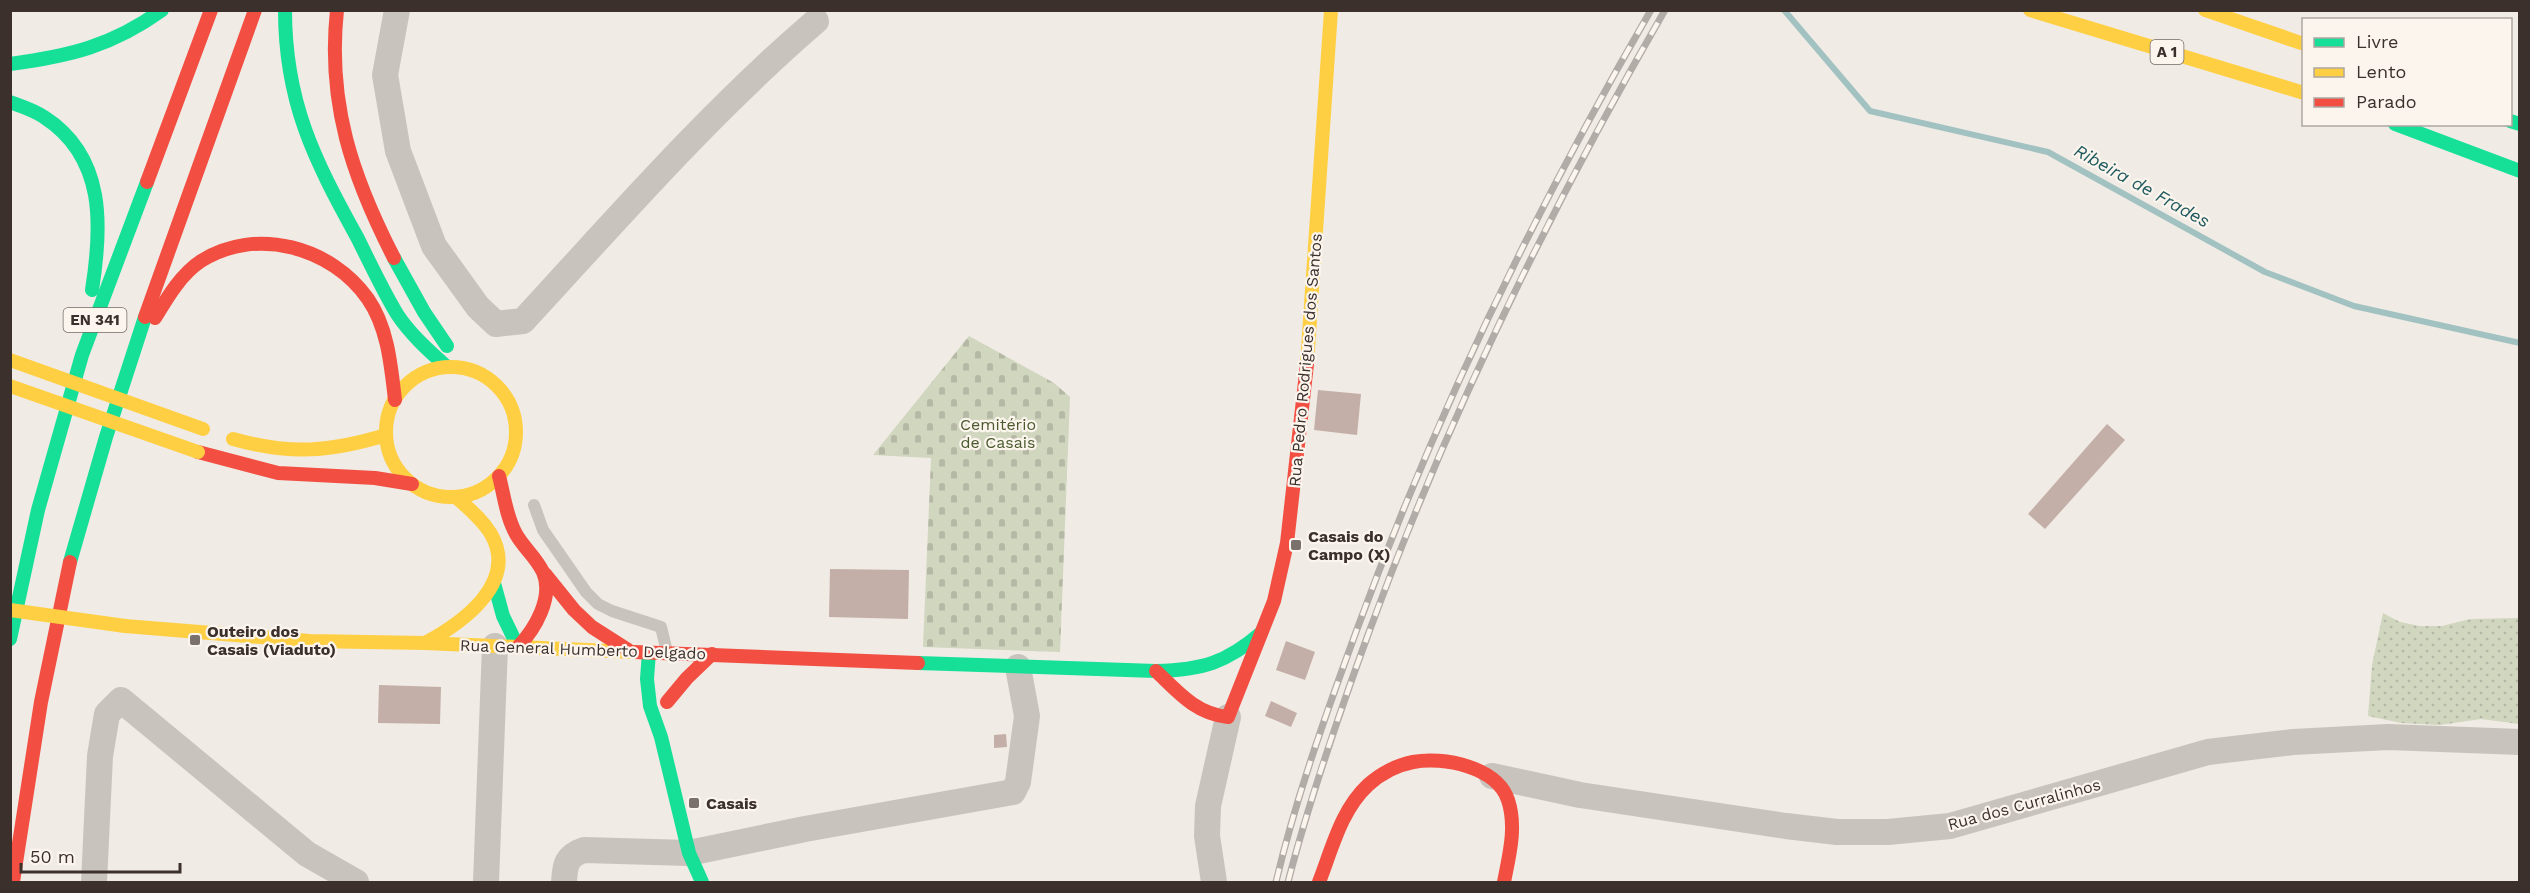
<svg xmlns="http://www.w3.org/2000/svg" width="2530" height="893" font-family="'Work Sans',sans-serif">
	<style>
		.grass { fill: url(#grass-dots) }
		.cemetery { fill: url(#cemetery-stones) }
		.lines { fill: none; stroke-linecap: round; stroke-linejoin: round }
		.stream { stroke: #a1c2c1; stroke-width: 6 }
		.building { fill: #c3afa7 }
		.lane { stroke: #c9c3be; stroke-width: 12 }
		.street { stroke: #c9c3be; stroke-width: 26 }
		.fast { stroke: #16e098; stroke-width: 14 }
		.slow { stroke: #ffcf43; stroke-width: 14 }
		.jam { stroke: #f24e42; stroke-width: 14 }
		.rail-casing { stroke: #b1aca8; stroke-width: 7 }
		.rail { stroke: #fbf5ee; stroke-width: 4.5; stroke-dasharray: 14; stroke-linecap: butt }
		.slow-bridge { stroke: #ffcf43; stroke-width: 14 }
		.poi-dot { fill: #7a716c; stroke: #fbf5ee; stroke-width: 2 }
		.labels { text-anchor: middle; stroke-width: 4.5; stroke-linejoin: round; paint-order: stroke }
		.shield { fill: #fbf5ee; stroke: #756b66; stroke-width: 1.5 }
		.shield-label { font-size: 15px; font-weight: bold; fill: #3b302b }
		.street-label { font-size: 16px; fill: #3b302b; stroke: #fbf5ee }
		.park-label { font-size: 16px; fill: #4a5a2e; stroke: #fbf5ee }
		.poi-label { font-size: 16px; font-weight: bold; fill: #3b302b; stroke: #fbf5ee; text-anchor: start }
		.water-label { font-size: 18px; font-style: italic; fill: #1f5a5e; stroke: #fbf5ee }
	</style>
	<defs>
		<pattern id="grass-dots" width="8" height="8" patternUnits="userSpaceOnUse" patternTransform="scale(1.5)"><rect width="8" height="8" fill="#d1d6bf"/><path d="M2 2h.1M6 6h.1" fill="none" stroke="#b4b8a4" stroke-width="1.8" stroke-linecap="round"/></pattern>
		<pattern id="cemetery-stones" width="16" height="16" patternUnits="userSpaceOnUse" patternTransform="scale(1.5)"><rect width="16" height="16" fill="#d1d6bf"/><path d="M2 7V4a2 2 0 0 1 4 0v3zM10 15v-3a2 2 0 0 1 4 0v3z" fill="#b4b8a4"/></pattern>
	</defs>
	<rect width="100%" height="100%" fill="#f0ebe5"/>
	<!-- grass -->
	<polygon class="grass" points="2383,613 2400,622 2419,626 2442,626 2470,619 2519,618 2519,724 2481,719 2440,725 2401,723 2368,716 2372,665"/>
	<!-- cemetery -->
	<polygon class="cemetery" points="969,336 1054,383 1070,397 1060,652 923,647 931,458 873,455"/>
	<g class="lines">
		<!-- stream -->
		<polyline class="stream" points="1784,10 1870,111 2048,152 2265,272 2354,306 2520,343"/>
	</g>
	<!-- building -->
	<g class="building">
		<polygon points="1318,390 1361,394 1357,435 1314,430"/>
		<polygon points="2107,424 2125,440 2045,529 2028,514"/>
		<polygon points="830,569 909,570 908,619 829,617"/>
		<polygon points="1286,641 1315,652 1305,680 1276,670"/>
		<polygon points="379,685 441,687 440,724 378,723"/>
		<polygon points="1271,701 1297,713 1291,727 1265,716"/>
		<polygon points="1006,734 1007,747 994,748 994,735"/>
	</g>
	<g class="lines">
		<!-- lane -->
		<polyline class="lane" points="534,505 543,530 586,592 598,604 612,611 661,627 667,652"/>
		<!-- street -->
		<g class="street">
			<path d="M 397,10 L 385,75 L 398,151 L 434,246 L 478,307 L 496,324 L 523,321 C 617,219 710,112 816,21"/>
			<polyline points="1492,776 1580,795 1786,826 1837,832 1888,832 1950,826 2208,752 2293,742 2388,737 2520,742"/>
			<polyline points="94,882 100,756 107,714 121,700 307,854 356,882"/>
			<polyline points="486,882 495,646"/>
			<path d="M 564,882 C 565,865 566,856 584,850 L 689,853 L 805,829 L 1013,792 L 1018,782 L 1027,716 L 1018,667"/>
			<polyline points="1214,882 1207,836 1208,806 1228,717"/>
		</g>
		<!-- fast -->
		<g class="fast">
			<path d="M 285,10 C 285,102 314,159 357,237 C 370,263 382,289 397,314 C 410,334 429,351 447,367"/>
			<path d="M 10,64 C 70,56 112,46 162,10"/>
			<path d="M 10,102 C 21,106 34,110 44,117 C 106,157 102,227 92,290"/>
			<polyline points="2510,121 2520,124"/>
			<polyline points="2395,124 2520,171"/>
			<polyline points="394,258 424,312 447,346"/>
			<polyline points="70,562 106,437 145,317"/>
			<polyline points="494,583 503,616 518,647"/>
			<polyline points="10,639 38,510 82,355 147,182"/>
			<polyline points="649,652 647,679 650,706 661,737 689,853 702,882"/>
			<path d="M 918,663 L 1156,671 C 1202,670 1226,663 1261,633"/>
		</g>
		<!-- slow -->
		<g class="slow">
			<polyline points="2030,10 2304,93"/>
			<polyline points="2205,10 2304,44"/>
			<polyline points="1307,364 1331,10"/>
			<circle cx="451" cy="432" r="65"/>
			<path d="M 233,439 C 290,455 330,452 386,435"/>
			<polyline points="125,626 310,641 425,643 634,652"/>
			<path d="M 425,643 C 462,623 519,583 491,534 C 482,519 468,508 456,497"/>
		</g>
		<!-- jam -->
		<g class="jam">
			<path d="M 337,10 C 327,103 352,176 394,258"/>
			<polyline points="147,182 211,10"/>
			<polyline points="145,317 255,10"/>
			<path d="M 155,318 C 167,298 181,274 201,261 C 256,226 332,247 368,299 C 388,328 391,366 395,400"/>
			<polyline points="198,452 278,473 375,478 412,484"/>
			<path d="M 499,476 C 504,495 506,516 516,534 C 523,547 536,557 543,572 C 554,597 535,629 518,647"/>
			<polyline points="545,574 574,610 592,627 628,650"/>
			<polyline points="634,652 918,663"/>
			<path d="M 1156,671 C 1178,692 1196,714 1228,717 L 1274,601 L 1287,543 L 1307,364"/>
			<polyline points="667,702 687,678 712,654"/>
			<polyline points="13,882 41,702 70,562"/>
			<path d="M 1319,882 C 1332,849 1341,810 1368,785 C 1380,774 1397,765 1413,762 C 1443,756 1497,767 1508,800 C 1517,827 1509,856 1504,882"/>
		</g>
		<!-- rail casing -->
		<g class="rail-casing">
			<g id="rail">
				<path d="M 1276,882 C 1296,797 1326,714 1356,632 C 1435,416 1535,210 1651,10"/>
				<path d="M 1288,882 C 1310,797 1339,714 1369,632 C 1449,414 1549,211 1665,10"/>
			</g>
		</g>
		<!-- rail -->
		<use href="#rail" class="rail"/>
		<!-- slow-bridge -->
		<g class="slow-bridge">
			<polyline points="10,360 203,429"/>
			<polyline points="10,386 198,452"/>
			<polyline points="10,610 125,626"/>
		</g>
	</g>
	<!-- markers -->
	<g class="poi-dot">
		<rect x="1290" y="539" width="12" height="12" rx="3"/>
		<rect x="189" y="634" width="12" height="12" rx="3"/>
		<rect x="688" y="797" width="12" height="12" rx="3"/>
	</g>
	<g class="labels">
		<!-- shield labels -->
		<g class="shield">
			<rect x="2150.5" y="40" width="33" height="24" rx="4.5"/>
			<rect x="63.5" y="308" width="63" height="24" rx="4.5"/>
		</g>
		<g class="shield-label">
			<text x="2167" y="57">A 1</text>
			<text x="95" y="325">EN 341</text>
		</g>
		<!-- street labels -->
		<g class="street-label">
			<text transform="translate(1305 360) rotate(-85)" y="6">Rua Pedro Rodrigues dos Santos</text>
			<text transform="translate(583 649) rotate(2)" y="6">Rua General Humberto Delgado</text>
			<text transform="translate(2024 804) rotate(-15)" y="6">Rua dos Curralinhos</text>
		</g>
		<!-- park labels -->
		<g class="park-label">
			<text x="998" y="430">Cemitério<tspan x="998" dy="18">de Casais</tspan></text>
		</g>
		<!-- poi labels -->
		<g class="poi-label">
			<text x="1308" y="542">Casais do<tspan x="1308" dy="18">Campo (X)</tspan></text>
			<text x="207" y="637">Outeiro dos<tspan x="207" dy="18">Casais (Viaduto)</tspan></text>
			<text x="706" y="809">Casais</text>
		</g>
		<!-- water labels -->
		<g class="water-label">
			<text transform="translate(2142 186) rotate(29)" y="6">Ribeira de Frades</text>
		</g>
	</g>
	<!-- border -->
	<rect width="2530" height="893" fill="none" stroke="#3b302b" stroke-width="24"/>
	<!-- legend -->
	<rect x="2302" y="18" width="210" height="108" fill="#fbf5ee" stroke="#aea6a0" stroke-width="1.5"/>
	<rect x="2314" y="38" width="30" height="9" fill="#16e098" stroke="#aea6a0" stroke-width="1.5"/>
	<text x="2356" y="48" font-size="18" fill="#3b302b">Livre</text>
	<rect x="2314" y="68" width="30" height="9" fill="#ffcf43" stroke="#aea6a0" stroke-width="1.5"/>
	<text x="2356" y="78" font-size="18" fill="#3b302b">Lento</text>
	<rect x="2314" y="98" width="30" height="9" fill="#f24e42" stroke="#aea6a0" stroke-width="1.5"/>
	<text x="2356" y="108" font-size="18" fill="#3b302b">Parado</text>
	<!-- scale -->
	<path d="M21 863v9h159v-9" fill="none" stroke="#3b302b" stroke-width="3"/>
	<text x="30" y="863" font-size="18" fill="#3b302b" stroke="#fbf5ee" stroke-width="4.5" paint-order="stroke">50 m</text>
</svg>
